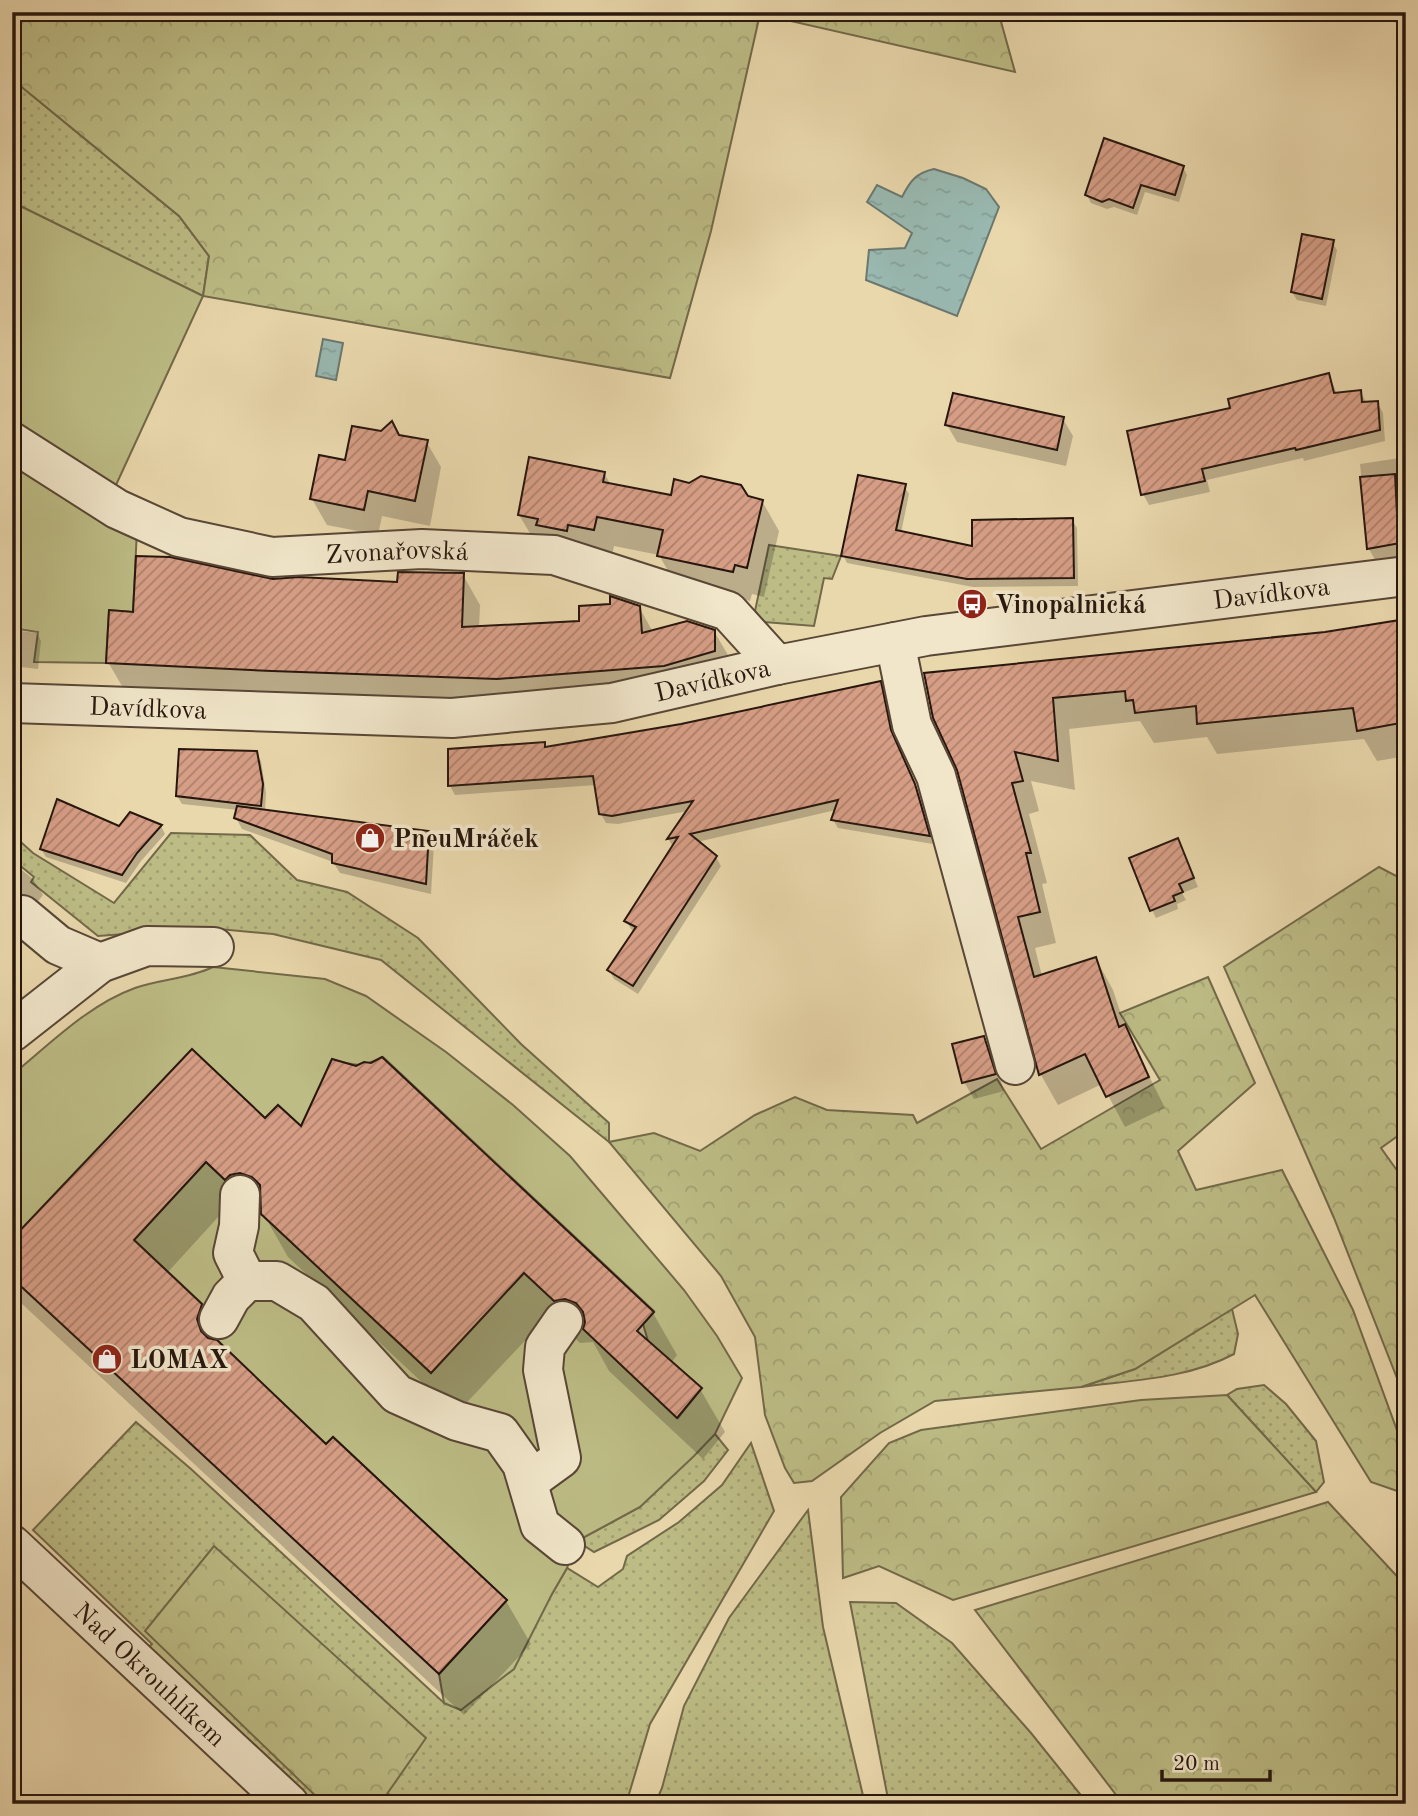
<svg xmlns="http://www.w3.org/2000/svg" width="1418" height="1816" font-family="'Old Standard TT',serif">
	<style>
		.grass { fill: url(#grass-dots); stroke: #72694a; stroke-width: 2 }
		.forest { fill: url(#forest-crowns); stroke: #72694a; stroke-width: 2 }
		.green { fill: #bdbc85; stroke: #72694a; stroke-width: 2; fill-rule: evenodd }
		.water { fill: url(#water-ripples); stroke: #6b7870; stroke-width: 2 }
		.shadow { fill: #0003 }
		.building { fill: url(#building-hatch); stroke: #27160e; stroke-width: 2 }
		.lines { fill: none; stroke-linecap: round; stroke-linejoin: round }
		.minor-casing { stroke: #584636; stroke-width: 42 }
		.tertiary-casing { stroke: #584636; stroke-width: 42 }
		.minor { stroke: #f1e6ca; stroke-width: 38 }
		.tertiary { stroke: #f1e6ca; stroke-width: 38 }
		.labels { text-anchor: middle; stroke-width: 7; stroke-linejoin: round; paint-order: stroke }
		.street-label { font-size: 26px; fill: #27160e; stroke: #f1e6ca }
		.poi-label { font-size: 26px; font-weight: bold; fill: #27160e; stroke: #f1e6ca; text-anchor: start }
	</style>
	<defs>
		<pattern id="grass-dots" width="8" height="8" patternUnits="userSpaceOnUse" patternTransform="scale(1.75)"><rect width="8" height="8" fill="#bdbc85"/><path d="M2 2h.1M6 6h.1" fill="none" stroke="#a2a172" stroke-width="1.8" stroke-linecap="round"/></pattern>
		<pattern id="forest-crowns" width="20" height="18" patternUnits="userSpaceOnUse" patternTransform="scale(1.75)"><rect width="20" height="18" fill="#bdbc85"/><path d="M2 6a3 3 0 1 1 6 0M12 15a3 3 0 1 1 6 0" fill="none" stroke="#a2a172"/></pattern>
		<pattern id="water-ripples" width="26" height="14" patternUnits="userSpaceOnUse" patternTransform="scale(1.75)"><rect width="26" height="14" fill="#99b9b1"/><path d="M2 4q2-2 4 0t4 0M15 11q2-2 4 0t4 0" fill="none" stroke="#849e97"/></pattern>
		<pattern id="building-hatch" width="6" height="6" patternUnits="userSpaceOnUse" patternTransform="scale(1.75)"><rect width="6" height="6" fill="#d79e86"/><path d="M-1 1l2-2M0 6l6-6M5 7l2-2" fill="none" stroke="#ae806c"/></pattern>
	</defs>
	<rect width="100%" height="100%" fill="#ead8ad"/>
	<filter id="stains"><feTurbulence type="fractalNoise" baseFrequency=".00286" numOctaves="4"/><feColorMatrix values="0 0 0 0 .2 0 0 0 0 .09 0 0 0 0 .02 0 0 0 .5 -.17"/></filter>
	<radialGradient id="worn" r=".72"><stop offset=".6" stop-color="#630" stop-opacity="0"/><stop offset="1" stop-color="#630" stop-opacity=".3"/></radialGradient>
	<!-- grass -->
	<g class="grass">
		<polygon points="1370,12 1406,12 1406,25"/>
		<polygon points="12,79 179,216 209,256 203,296 12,202"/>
		<polygon points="769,545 841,556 832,579 824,578 814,626 764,622 755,611"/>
		<polygon points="171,833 250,835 297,880 347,892 418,938 521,1044 609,1123 609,1142 381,960 273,934 208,928 98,936 31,882 34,877 12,859 12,834 33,853 114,903"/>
		<path d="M 1232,1309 L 1238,1334 L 1234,1354 C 1187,1379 1133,1380 1081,1387 L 1135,1369 Z"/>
		<polygon points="1264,1385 1286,1404 1316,1441 1324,1482 1316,1492 1227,1395 1237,1389"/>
		<polygon points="136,1422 191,1469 444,1703 461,1710 552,1594 567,1568 598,1587 623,1569 627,1556 679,1522 722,1485 751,1443 774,1511 650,1724 626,1804 312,1804 146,1650 152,1644 33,1530"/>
		<polygon points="715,1434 728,1450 704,1481 659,1520 594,1552 577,1541 640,1507"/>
		<polygon points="808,1510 823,1627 865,1804 655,1804 662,1788 684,1706 729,1618"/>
		<polygon points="850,1602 896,1603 952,1643 1031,1733 1088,1804 889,1804"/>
	</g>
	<!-- forest -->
	<g class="forest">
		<polygon points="12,12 977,12 1000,18 1015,72 760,14 711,231 670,378 203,296 209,256 179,216 12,79"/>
		<polygon points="1379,867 1406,881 1406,1130 1381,1148 1406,1183 1406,1401 1334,1218 1224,967"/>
		<polygon points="1208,977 1255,1083 1178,1151 1196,1190 1282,1170 1353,1310 1406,1455 1406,1494 1371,1482 1255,1295 1135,1369 1081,1387 935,1401 880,1433 812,1481 794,1483 785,1468 765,1415 755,1337 721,1276 609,1142 654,1133 700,1151 755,1115 795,1097 827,1110 913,1115 917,1123 997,1079 1041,1149 1160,1080 1120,1013"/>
		<polygon points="1227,1395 1316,1492 953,1600 879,1566 843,1578 841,1497 889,1443 921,1430 1141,1400"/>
		<polygon points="1328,1502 1406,1586 1406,1804 1123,1804 975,1610"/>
		<polygon points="214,1546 426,1738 387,1794 423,1804 324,1804 145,1631"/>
	</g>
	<!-- green -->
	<g class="green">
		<polygon points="12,202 203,296 116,485 12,422"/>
		<polygon points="12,454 137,529 133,612 109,610 106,663 34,662 38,632 12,628"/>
		<path d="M 213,967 L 325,979 L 366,996 L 446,1052 L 513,1105 L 570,1156 L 684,1290 L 717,1336 L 742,1378 L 715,1434 L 694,1456 L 640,1507 L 577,1541 L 567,1568 L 552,1594 L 514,1669 L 461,1710 L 444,1703 L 439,1674 L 507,1600 L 333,1437 L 326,1444 L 216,1341 L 222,1334 L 213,1314 L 134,1240 L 206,1162 L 431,1373 L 493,1306 L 265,1118 L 12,1239 L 12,1075 C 50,1044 88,1005 135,988 C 161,979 188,979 213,967 ZM 383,1057 L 654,1311 L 643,1324 L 648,1341 L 698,1385 L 696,1395 L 678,1418 L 322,1081 L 332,1059 C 354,1066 362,1068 383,1057 Z"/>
	</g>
	<!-- water -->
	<g class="water">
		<path d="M 934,169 L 963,178 L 986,189 L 999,207 L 957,316 L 866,280 L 869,250 L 905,248 L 912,233 L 867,202 L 877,185 L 902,197 C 910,181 916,173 934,169 Z"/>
		<polygon points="323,339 343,343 336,380 316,376"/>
	</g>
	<!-- shadow -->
	<g class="shadow">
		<polygon points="1183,167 1187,175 1179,202 1145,192 1137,215 1114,207 1107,209 1091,203 1087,195"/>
		<polygon points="1332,242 1337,250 1326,306 1297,300 1292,292"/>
		<polygon points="1329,375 1337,394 1360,392 1367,403 1377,402 1383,413 1385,441 1304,461 1303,458 1207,480 1210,492 1149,505 1143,494 1232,409"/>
		<polygon points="1063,419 1073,436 1066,466 957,442 947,425"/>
		<polygon points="399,436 426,441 441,467 430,526 382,516 378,535 327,525 312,499 347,462"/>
		<polygon points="1406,457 1406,559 1378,565 1369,549 1360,464"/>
		<polygon points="604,473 611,485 672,497 747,498 762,501 779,531 764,597 752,594 750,601 676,585 659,555 614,546 611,559 537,545 519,515"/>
		<polygon points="904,486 909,494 901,533 974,548 1072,520 1077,528 1078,586 973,587 847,563 843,555"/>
		<polygon points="463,575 480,605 479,628 581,623 639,607 653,632 714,631 732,662 516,709 126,693 108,662 134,614 273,581 399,584"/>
		<polygon points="1406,620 1406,756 1377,761 1364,739 1217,754 1207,737 1154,743 1140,721 1069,729 1075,790 1031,781 1039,811 1029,814 1047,883 1042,884 1056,943 1035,948 1042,976 1096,959 1113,990 1127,1032 1165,1108 1125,1127 1102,1084 1058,1105 1041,1075 959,769 935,717 1325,634"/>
		<polygon points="12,630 37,633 41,641 38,669 12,666"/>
		<polygon points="880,683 885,692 895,740 920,794 933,844 838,828 833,820 836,810 697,842 716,857 721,866 638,994 614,979 609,970 635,932 631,929 626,921 673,847 669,840 688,811 618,824 606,823 601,814 596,785 455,795 450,786 544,744 547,749 682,726"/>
		<polygon points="256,753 261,761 266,793 265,812 428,833 434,844 431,894 340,873 333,862 242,829 236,818 238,810 182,804 177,796"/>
		<polygon points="161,826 165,834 141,861 126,883 46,857 41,849 120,829"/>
		<polygon points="1178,840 1198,887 1182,893 1186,900 1177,904 1178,909 1156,918 1152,910"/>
		<polygon points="12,862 33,879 43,895 31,910 12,922"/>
		<polygon points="12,961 19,973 12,978"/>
		<polygon points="984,1038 993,1055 1004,1091 974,1099 964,1082"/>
		<polygon points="265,1121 301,1129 653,1313 677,1355 671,1363 700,1389 725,1432 703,1459 609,1371 593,1342 580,1343 550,1314 456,1414 288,1257 264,1215 255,1218 231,1203 167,1273 201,1305 225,1350 326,1447 333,1439 506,1601 531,1644 464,1715 20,1302 12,1290 12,1242"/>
	</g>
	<!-- building -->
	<g class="building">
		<polygon points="1104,138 1184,166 1175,195 1141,185 1133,208 1109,199 1102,202 1085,195"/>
		<polygon points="1302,234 1334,240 1322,299 1291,292"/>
		<polygon points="1329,373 1334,393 1361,390 1362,402 1378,401 1380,430 1296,450 1295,448 1202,469 1205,481 1141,495 1127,431 1230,408 1228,399"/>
		<polygon points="953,393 1064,417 1057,450 945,425"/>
		<polygon points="392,421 399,435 428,440 415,501 368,491 364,510 310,499 319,455 345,460 352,426 381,431"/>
		<polygon points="529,457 605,472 603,482 671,495 674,479 689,483 701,476 741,485 748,496 763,500 747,568 735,565 733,572 657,556 663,530 597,517 594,530 568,525 567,531 536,525 538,519 518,515"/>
		<polygon points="1395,474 1397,514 1406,512 1406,542 1367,549 1360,477"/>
		<polygon points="858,475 906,484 896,530 972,546 972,520 1073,518 1074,578 967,579 841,556"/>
		<polygon points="136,556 170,557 273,579 299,577 397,582 398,572 464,573 462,627 579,621 579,606 610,604 610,596 640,606 642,633 687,621 715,630 715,651 664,666 497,679 272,671 106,663 109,610 133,612"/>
		<polygon points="1406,619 1406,722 1357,731 1353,708 1197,724 1196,706 1135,713 1133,700 1126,701 1125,691 1053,698 1058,761 1015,752 1023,781 1012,783 1031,853 1026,853 1040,912 1018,917 1034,977 1096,957 1119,1027 1125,1024 1149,1077 1106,1097 1085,1054 1039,1075 957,770 933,718 924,673 1325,632"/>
		<polygon points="881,681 891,730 915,784 930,836 831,820 838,800 690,834 717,856 633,986 607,970 636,927 624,921 678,837 667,839 693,801 612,816 599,814 593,776 448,786 448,749 545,742 545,747 681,724"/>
		<polygon points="179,749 257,751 263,784 261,806 176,796"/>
		<polygon points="57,799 119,826 130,812 162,825 137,853 122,875 40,849"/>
		<polygon points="237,806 429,831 426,884 332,863 332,854 234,818"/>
		<polygon points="1178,838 1194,878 1179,884 1183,892 1173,896 1175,901 1150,911 1129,858"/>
		<polygon points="984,1036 996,1074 962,1083 952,1044"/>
		<polygon points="192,1049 265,1118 278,1105 301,1126 332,1059 356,1066 364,1062 371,1063 382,1057 654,1312 637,1331 702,1388 677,1418 583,1329 585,1322 583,1312 576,1303 565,1299 554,1301 524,1273 431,1373 261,1214 260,1185 252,1177 240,1173 230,1175 225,1180 206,1162 134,1240 202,1304 197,1319 201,1331 208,1338 217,1340 326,1444 333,1437 507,1600 439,1674 12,1278 12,1239"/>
	</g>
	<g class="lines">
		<!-- minor casing -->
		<g class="minor-casing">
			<g id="minor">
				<path id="s1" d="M 12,442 L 117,509 L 179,537 L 272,557 L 422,549 L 554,555 L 728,611 L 777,665"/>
				<polyline points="895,642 912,725 936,776 1015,1065"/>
				<polyline points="22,915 58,945 100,963"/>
				<polyline points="12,1032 100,963 147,946 214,947"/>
				<polyline points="240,1195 239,1226 233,1253 247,1281"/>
				<polyline points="219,1319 231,1297 247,1281 277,1281 314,1303 397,1394 457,1421 500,1433 522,1464 540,1525 565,1545"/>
				<polyline points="528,1482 561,1458 543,1370 545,1347 563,1321"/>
				<path id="s2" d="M 12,1545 L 289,1804"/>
			</g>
		</g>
		<!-- tertiary casing -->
		<g class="tertiary-casing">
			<g id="tertiary">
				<path id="s3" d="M 12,703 L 452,718 L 612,703 L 777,665 L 926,636 L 1406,576"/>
			</g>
		</g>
		<!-- minor -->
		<use href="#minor" class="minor"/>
		<!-- tertiary -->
		<use href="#tertiary" class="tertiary"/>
	</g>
	<!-- icons -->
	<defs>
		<g id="bus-disc" transform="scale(1.575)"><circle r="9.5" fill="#8f2418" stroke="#f1e6ca"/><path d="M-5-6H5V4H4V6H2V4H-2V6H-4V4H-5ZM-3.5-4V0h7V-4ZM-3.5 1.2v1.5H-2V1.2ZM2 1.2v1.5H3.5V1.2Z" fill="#fff"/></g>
		<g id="shop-disc" transform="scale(1.575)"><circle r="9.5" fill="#8f2418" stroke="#f1e6ca"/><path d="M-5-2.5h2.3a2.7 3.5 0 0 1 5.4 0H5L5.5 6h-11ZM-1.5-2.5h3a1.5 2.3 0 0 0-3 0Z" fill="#fff"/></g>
	</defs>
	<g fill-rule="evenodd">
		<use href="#bus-disc" x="972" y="604"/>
		<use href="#shop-disc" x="370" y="838"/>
		<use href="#shop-disc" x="107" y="1359"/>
	</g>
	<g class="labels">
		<!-- street labels -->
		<g class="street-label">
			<text dy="9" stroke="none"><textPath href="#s1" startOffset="413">Zvonařovská</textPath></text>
			<text dy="9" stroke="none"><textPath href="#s3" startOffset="1270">Davídkova</textPath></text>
			<text dy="9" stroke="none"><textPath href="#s3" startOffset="704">Davídkova</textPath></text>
			<text dy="9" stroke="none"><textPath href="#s3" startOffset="136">Davídkova</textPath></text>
			<text dy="9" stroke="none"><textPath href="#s2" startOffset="189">Nad Okrouhlíkem</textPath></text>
		</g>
		<!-- poi labels -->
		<g class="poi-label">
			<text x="995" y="613">Vinopalnická</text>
			<text x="393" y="847">PneuMráček</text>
			<text x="130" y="1368">LOMAX</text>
		</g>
	</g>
	<!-- margin -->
	<rect width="1418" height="1816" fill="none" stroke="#ead8ad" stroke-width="42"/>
	<rect x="14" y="14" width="1390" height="1788" fill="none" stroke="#27160e" stroke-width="3.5"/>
	<rect x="21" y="21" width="1376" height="1774" fill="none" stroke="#27160e" stroke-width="2"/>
	<!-- scale -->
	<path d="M1162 1770v10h108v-10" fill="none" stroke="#27160e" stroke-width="3.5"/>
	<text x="1173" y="1770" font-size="21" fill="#27160e" stroke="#f1e6ca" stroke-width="5" paint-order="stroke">20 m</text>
	<rect width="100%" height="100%" filter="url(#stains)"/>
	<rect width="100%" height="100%" fill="url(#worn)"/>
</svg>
